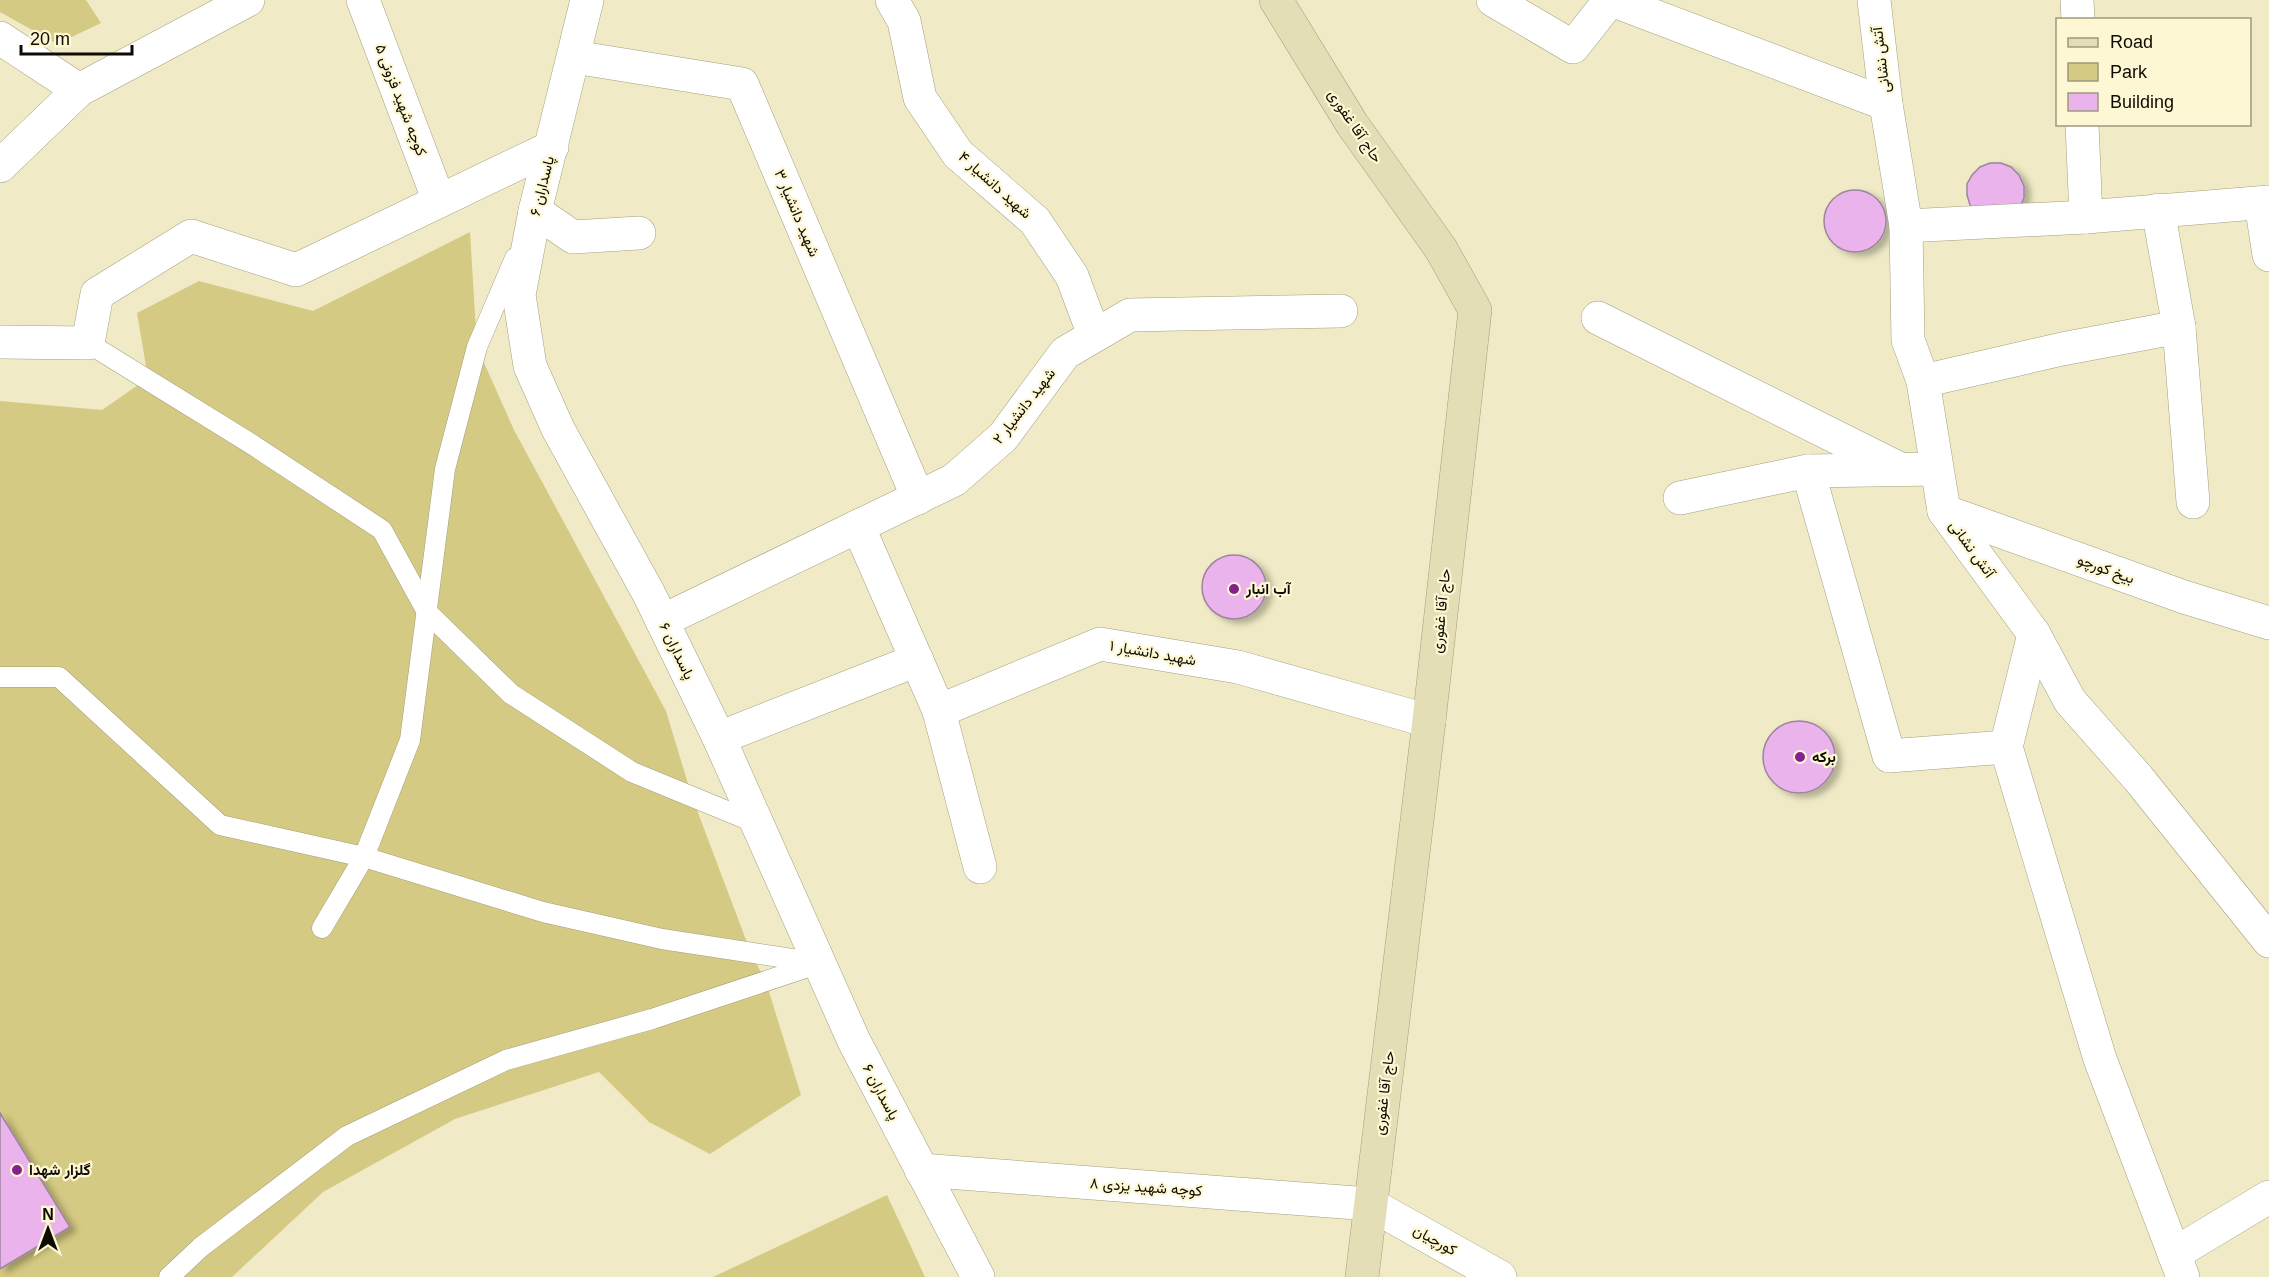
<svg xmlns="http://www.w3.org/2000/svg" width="2269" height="1277" font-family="Arial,Vazirmatn,sans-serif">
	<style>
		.green { fill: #d5ca83 }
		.building { fill: #eab3ec; stroke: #9d849e; stroke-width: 1.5; filter: url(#shadow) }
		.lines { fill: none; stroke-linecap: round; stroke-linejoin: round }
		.service-casing { stroke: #a49f7d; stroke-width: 21 }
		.minor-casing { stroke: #a49f7d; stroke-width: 34 }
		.tertiary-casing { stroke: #a49f7d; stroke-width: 34 }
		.secondary-casing { stroke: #a49f7d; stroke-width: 34 }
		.service { stroke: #fff; stroke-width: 20 }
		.minor { stroke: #fff; stroke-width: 33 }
		.tertiary { stroke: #fff; stroke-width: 33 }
		.secondary { stroke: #e3deb5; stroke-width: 33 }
		.poi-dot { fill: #84218a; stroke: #fdf8d3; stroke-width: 2 }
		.labels { text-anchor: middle; stroke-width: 4.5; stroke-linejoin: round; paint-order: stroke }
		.street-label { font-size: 15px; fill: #0e0b02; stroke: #fdf8d3 }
		.poi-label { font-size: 15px; font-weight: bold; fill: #0e0b02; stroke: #fdf8d3; text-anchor: start }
	</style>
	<defs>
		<filter id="shadow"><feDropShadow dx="6" dy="4" stdDeviation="3" flood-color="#0004"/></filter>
	</defs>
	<rect width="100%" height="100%" fill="#f0ebc6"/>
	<!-- green -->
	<g class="green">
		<polygon points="0,0 86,0 101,23 57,44 0,12"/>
		<polygon points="470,232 477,347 514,430 666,711 692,797 751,953 766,982 801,1095 710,1154 649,1122 599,1072 455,1119 323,1192 232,1277 0,1277 0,401 102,410 148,378 137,313 199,281 313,311"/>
		<polygon points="887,1195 925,1277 713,1277"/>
	</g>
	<!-- building -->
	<g class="building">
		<polygon points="1990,163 2001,163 2011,167 2019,175 2024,186 2024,198 2019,209 1977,214 1970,205 1967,195 1967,184 1972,175 1980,167"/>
		<circle cx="1855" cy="221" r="31"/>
		<circle cx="1234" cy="587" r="32"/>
		<circle cx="1799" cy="757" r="36"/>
		<polygon points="0,1113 70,1227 0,1269"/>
	</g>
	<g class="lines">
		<!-- service casing -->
		<g class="service-casing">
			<g id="service">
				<polyline points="88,343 253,445 382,530 427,612 511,694 632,772 756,823"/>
				<polyline points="0,677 59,677 220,825 364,857 543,912 662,939 819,963"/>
				<polyline points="322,928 364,857 410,740 445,469 477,347 515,258"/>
				<polyline points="169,1277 201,1247 347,1136 506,1060 652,1019 817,964"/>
			</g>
		</g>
		<!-- minor casing -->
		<g class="minor-casing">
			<g id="minor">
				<polyline points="363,0 439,201"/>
				<polyline points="892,0 904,21 920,98 958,154 1035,221 1072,276 1094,335"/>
				<polyline points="1493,0 1573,47 1610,0"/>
				<polyline points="1612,0 1886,104"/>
				<polyline points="1874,0 1886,104 1906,226 1908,340 1923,381 1944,511 2034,634 2070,701 2138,778 2269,941"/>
				<polyline points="2077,0 2078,20"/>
				<polyline points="0,38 79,90 248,0"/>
				<polyline points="574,57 742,84 918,498"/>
				<polyline points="2082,124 2086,217"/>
				<polyline points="0,166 79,90"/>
				<polyline points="2261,203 2269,255"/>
				<polyline points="2158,210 2179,327 2193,502"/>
				<polyline points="535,211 573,237 639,233"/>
				<polyline points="1906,226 2086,217 2269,202"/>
				<polyline points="1598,318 1898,468"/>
				<polyline points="1923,381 2062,349 2179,327"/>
				<polyline points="1936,469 1808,471 1889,756 2006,747"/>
				<polyline points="1680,498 1808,471"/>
				<polyline points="1944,511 2184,597 2269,623"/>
				<polyline points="2034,634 2006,747 2100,1059 2183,1277"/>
				<polyline points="939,711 980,867"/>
				<polyline points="719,738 917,660"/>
				<polyline points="921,1170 1370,1204 1500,1277"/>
				<polyline points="2174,1254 2269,1197"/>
			</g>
		</g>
		<!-- tertiary casing -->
		<g class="tertiary-casing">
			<g id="tertiary">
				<polyline points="587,0 535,211 519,295 530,366 558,429 649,594 719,738 854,1041 978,1277"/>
				<polyline points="0,342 88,343 97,294 191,236 296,270 552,147"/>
				<polyline points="858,526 939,711 1100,644 1238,667 1429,721"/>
				<polyline points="662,621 954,480 1003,437 1065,353 1130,315 1341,311"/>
			</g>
		</g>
		<!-- secondary casing -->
		<g class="secondary-casing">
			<polyline id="secondary" points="1276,0 1352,124 1441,249 1475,310 1429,721 1362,1277"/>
		</g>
		<!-- service -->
		<use href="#service" class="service"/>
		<!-- minor -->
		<use href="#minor" class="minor"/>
		<!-- tertiary -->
		<use href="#tertiary" class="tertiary"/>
		<!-- secondary -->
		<use href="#secondary" class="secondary"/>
	</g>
	<!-- markers -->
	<g class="poi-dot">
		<circle cx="1234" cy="589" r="6"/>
		<circle cx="1800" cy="757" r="6"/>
		<circle cx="17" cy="1170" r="6"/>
	</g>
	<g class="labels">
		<!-- street labels -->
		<g class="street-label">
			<text transform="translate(1881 60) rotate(-97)" y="5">آتش نشانی</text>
			<text transform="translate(401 100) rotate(69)" y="5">کوچه شهید فزونی ۵</text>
			<text transform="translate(1355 126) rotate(56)" y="5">حاج آقا غفوری</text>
			<text transform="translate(995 185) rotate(42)" y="5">شهید دانشیار ۴</text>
			<text transform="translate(542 186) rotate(-76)" y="5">پاسداران ۶</text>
			<text transform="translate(797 213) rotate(67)" y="5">شهید دانشیار ۳</text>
			<text transform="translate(1024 406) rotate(-52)" y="5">شهید دانشیار ۲</text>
			<text transform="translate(1972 549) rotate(54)" y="5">آتش نشانی</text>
			<text transform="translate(2106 569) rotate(20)" y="5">بیخ کورچو</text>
			<text transform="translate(1441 611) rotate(-84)" y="5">حاج آقا غفوری</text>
			<text transform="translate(677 651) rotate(64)" y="5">پاسداران ۶</text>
			<text transform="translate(1153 653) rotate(10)" y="5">شهید دانشیار ۱</text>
			<text transform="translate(881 1092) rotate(62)" y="5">پاسداران ۶</text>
			<text transform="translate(1384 1093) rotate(-83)" y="5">حاج آقا غفوری</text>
			<text transform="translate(1146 1187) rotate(4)" y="5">کوچه شهید یزدی ۸</text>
			<text transform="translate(1435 1240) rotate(29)" y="5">کورچیان</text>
		</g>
		<!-- poi labels -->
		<g class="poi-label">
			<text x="1246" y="594">آب انبار</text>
			<text x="1812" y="762">برکه</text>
			<text x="29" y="1175">گلزار شهدا</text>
		</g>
	</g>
	<!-- legend -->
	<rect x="2056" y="18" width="195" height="108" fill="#fdf8d3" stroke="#9d997f" stroke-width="1.5"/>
	<rect x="2068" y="38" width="30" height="9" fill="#e3deb5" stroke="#9d997f" stroke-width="1.5"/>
	<text x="2110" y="48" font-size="18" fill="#0e0b02">Road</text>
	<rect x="2068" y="63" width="30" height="18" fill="#d5ca83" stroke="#9d997f" stroke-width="1.5"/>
	<text x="2110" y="78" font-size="18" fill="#0e0b02">Park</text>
	<rect x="2068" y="93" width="30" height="18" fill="#eab3ec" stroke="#9d997f" stroke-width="1.5"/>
	<text x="2110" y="108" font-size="18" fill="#0e0b02">Building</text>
	<!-- north arrow -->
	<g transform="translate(48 1229)" stroke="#fdf8d3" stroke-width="4.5" paint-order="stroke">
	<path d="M0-4.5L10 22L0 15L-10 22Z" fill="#0e0b02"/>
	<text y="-9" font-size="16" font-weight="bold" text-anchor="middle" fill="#0e0b02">N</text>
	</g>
	<!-- scale -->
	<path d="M21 45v9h111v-9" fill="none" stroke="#0e0b02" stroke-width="3"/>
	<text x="30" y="45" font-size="18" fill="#0e0b02" stroke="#fdf8d3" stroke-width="4.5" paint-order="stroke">20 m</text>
</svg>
